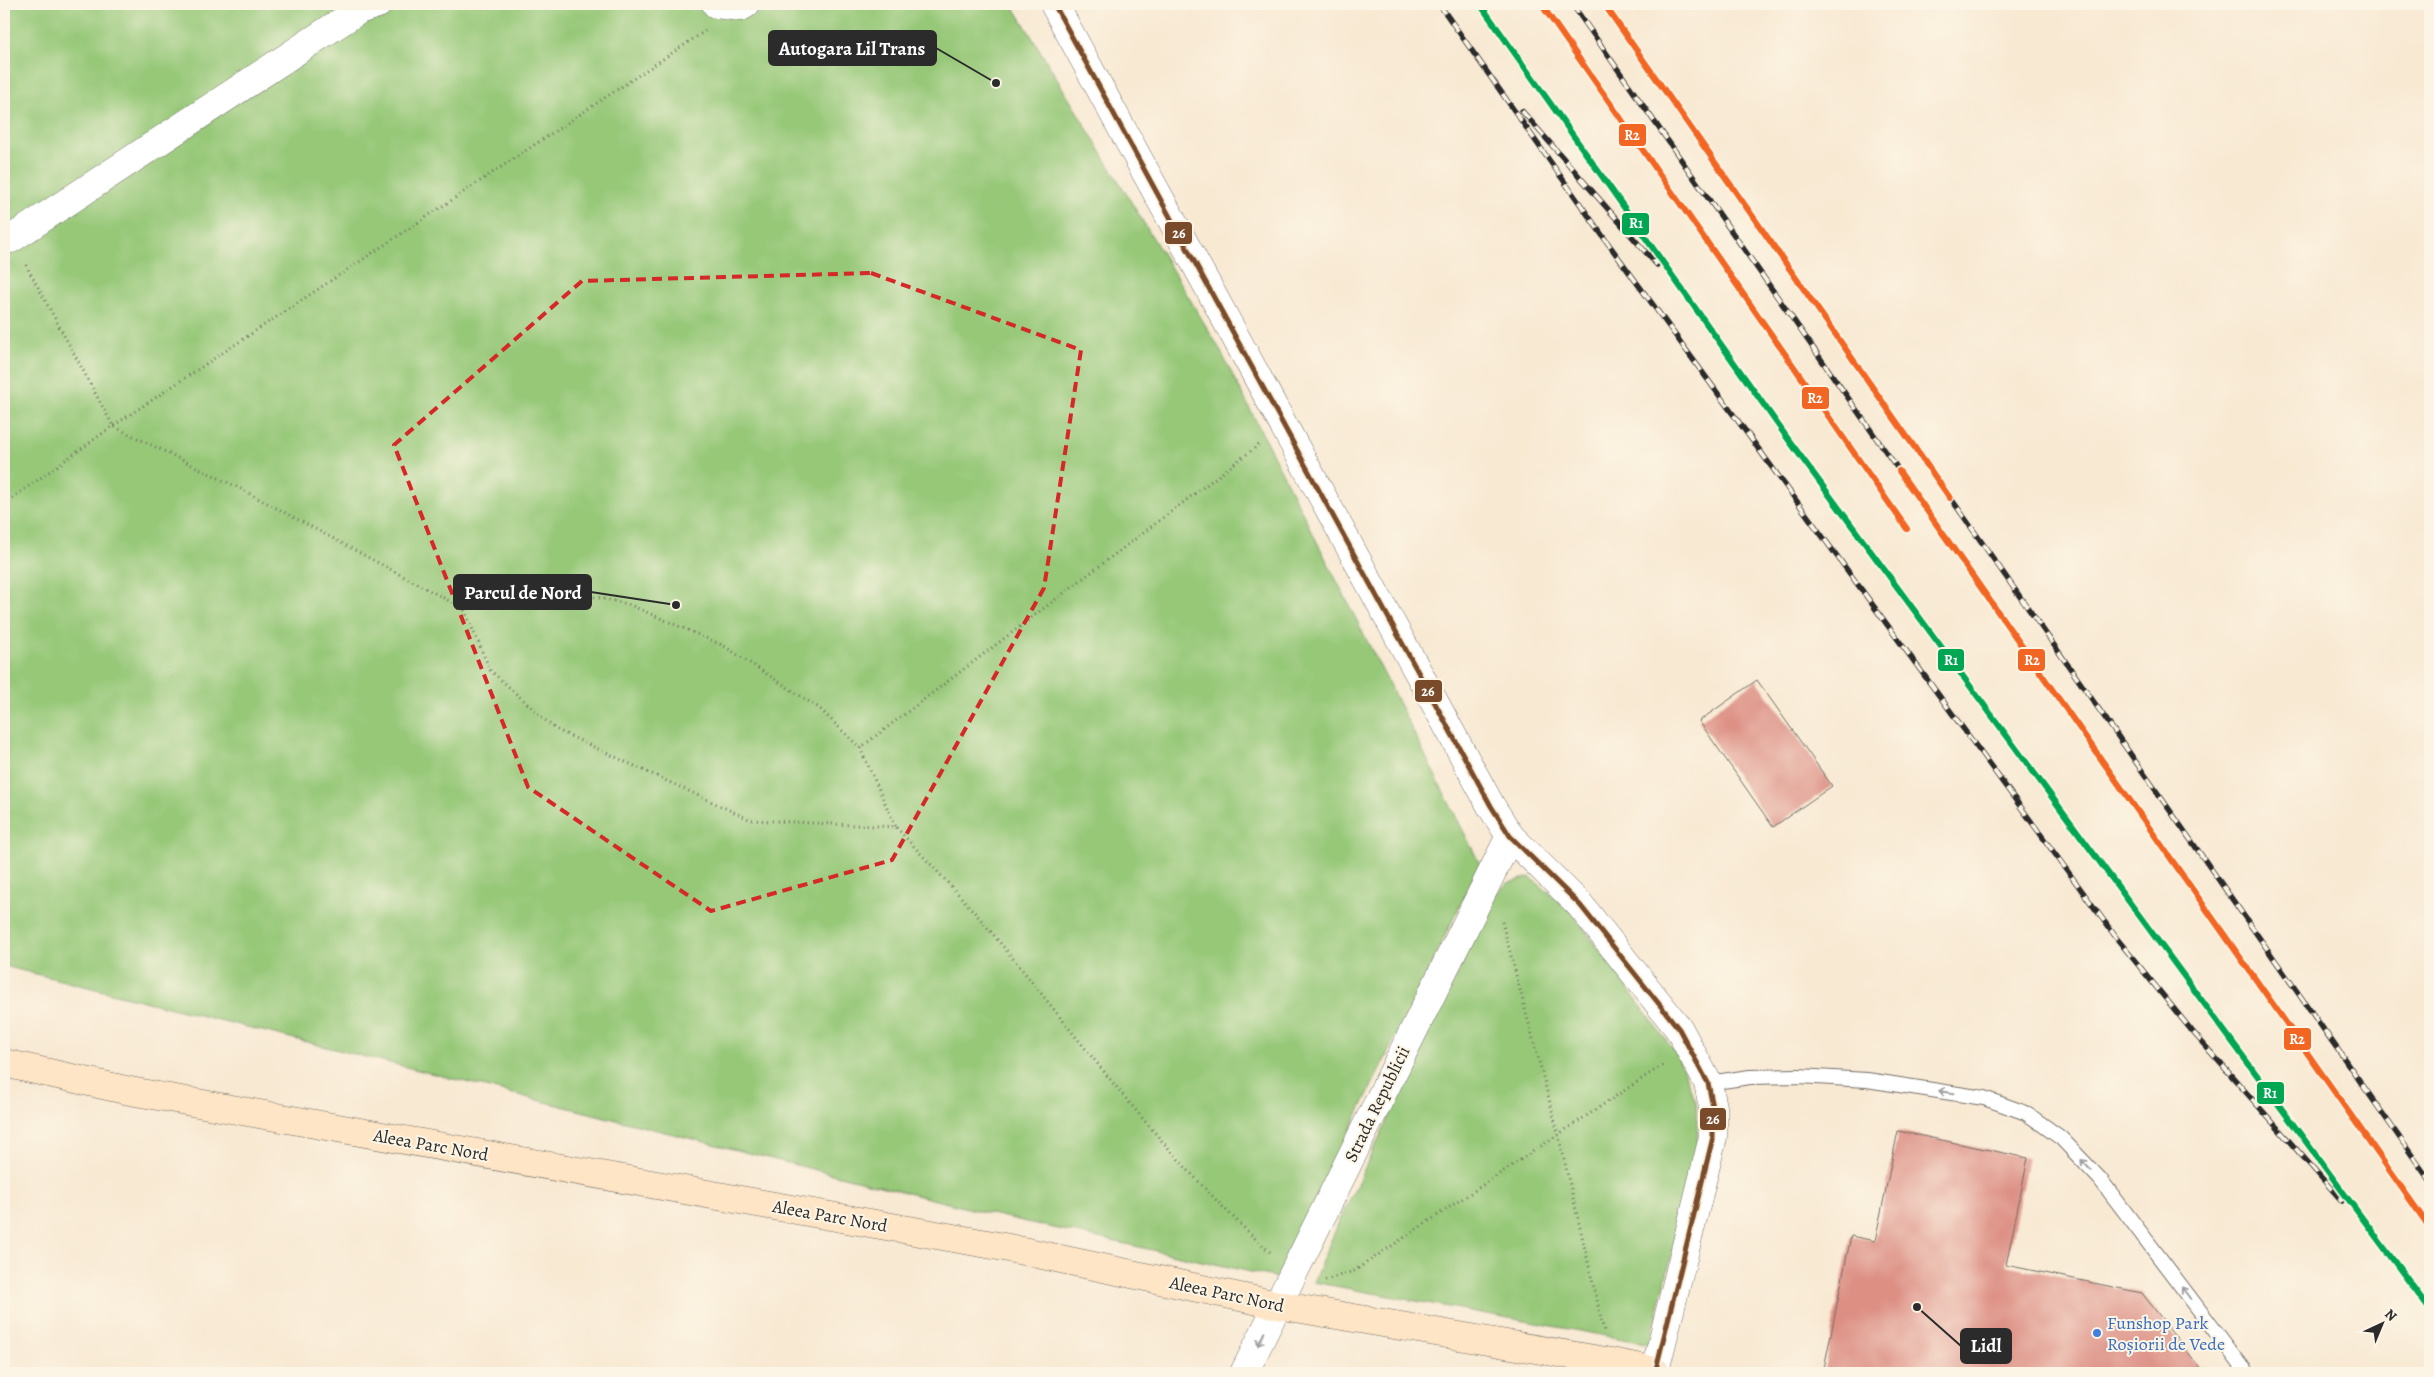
<svg xmlns="http://www.w3.org/2000/svg" width="2434" height="1377" font-family="Alegreya,serif">
	<style>
		.green { fill: #96c878; stroke: #607a52 }
		.building { fill: #dd8f84 }
		.lines { fill: none; stroke-linecap: round; stroke-linejoin: round }
		.lane-casing { stroke: #736e66; stroke-width: 16 }
		.street-casing { stroke: #736e66; stroke-width: 29 }
		.secondary-casing { stroke: #736e66; stroke-width: 29 }
		.path { stroke: #736e66; stroke-width: 3; stroke-dasharray: 1 4; stroke-linecap: butt }
		.lane { stroke: #fff; stroke-width: 14 }
		.street { stroke: #fff; stroke-width: 28 }
		.secondary { stroke: #fee5c5; stroke-width: 28 }
		.rail-casing { stroke: #2b2b2b; stroke-width: 5.5 }
		.rail { stroke: #fcf5e5; stroke-width: 4; stroke-dasharray: 11; stroke-linecap: butt }
		.bus-1-casing { stroke: #fcf5e5; stroke-width: 9 }
		.bus-1 { stroke: #7a4b2a; stroke-width: 5 }
		.rail-1-casing { stroke: #fcf5e5; stroke-width: 10 }
		.rail-2-casing { stroke: #fcf5e5; stroke-width: 10 }
		.rail-1 { stroke: #00a651; stroke-width: 6 }
		.rail-2 { stroke: #f26522; stroke-width: 6 }
		.oneway { stroke: #a0a0a0 }
		.marked { fill: none; stroke: #d62828; stroke-width: 4; stroke-dasharray: 10 6; stroke-linejoin: round }
		.shop-dot { fill: #3f7fe0; stroke: #fcf5e5; stroke-width: 2 }
		.labels { text-anchor: middle; stroke-width: 4; stroke-linejoin: round; paint-order: stroke }
		.street-label { font-size: 18px; fill: #2b2b2b; stroke: #fcf5e5 }
		.shop-label { font-size: 18px; fill: #366cbe; stroke: #fcf5e5; text-anchor: start }
		.leader { fill: none; stroke: #2b2b2b; stroke-width: 2 }
		.callout-dot { fill: #2b2b2b; stroke: #fcf5e5; stroke-width: 2 }
		.callout { fill: #2b2b2b; stroke: #2b2b2b; stroke-width: 2 }
		.callout-label { font-size: 19px; text-anchor: middle; font-weight: bold; fill: #fff }
		.line-badge { stroke: #fcf5e5; stroke-width: 2 }
		.badge-label { font-size: 14px; text-anchor: middle; font-weight: bold; fill: #fff }
	</style>
	<rect width="100%" height="100%" fill="#fcf5e5"/>
	<filter id="ink" filterUnits="userSpaceOnUse"><feTurbulence type="fractalNoise" baseFrequency=".02" numOctaves="2"/><feDisplacementMap in="SourceGraphic" scale="10" xChannelSelector="R" yChannelSelector="G"/><feConvolveMatrix kernelMatrix="1 2 1 2 8 2 1 2 1" color-interpolation-filters="sRGB"/></filter>
	<filter id="wash" filterUnits="userSpaceOnUse"><feTurbulence type="fractalNoise" baseFrequency=".0096" numOctaves="4" result="noise"/><feDisplacementMap in="SourceGraphic" scale="20" xChannelSelector="R" yChannelSelector="G"/><feGaussianBlur stdDeviation="1.12" result="paint"/><feColorMatrix in="noise" values="0 0 0 0 0 0 0 0 0 0 0 0 0 0 0 0 0 1.4 0 .05"/><feComposite in="paint" operator="in"/></filter>
	<g filter="url(#wash)">
		<rect width="100%" height="100%" fill="#f8e9d3"/>
		<!-- green -->
		<g class="green">
			<polygon points="4,4 1012,4 1218,346 1480,864 1278,1278 991,1214 4,966"/>
			<polygon points="1530,877 1570,910 1677,1055 1696,1102 1698,1146 1650,1344 1313,1282 1339,1222 1495,894 1508,883"/>
		</g>
		<g id="blocks">
			<!-- building -->
			<g class="building">
				<polygon points="1757,680 1832,786 1773,827 1699,721"/>
				<polygon points="1898,1131 2028,1158 2006,1265 2142,1293 2204,1373 1823,1373 1851,1236 1875,1241"/>
			</g>
		</g>
	</g>
	<g filter="url(#ink)">
		<use href="#blocks" fill-opacity="0" stroke="#736e66" stroke-width="1"/>
		<g class="lines">
			<!-- lane casing -->
			<g class="lane-casing">
				<polyline id="lane" points="1708,1083 1750,1077 1799,1076 1867,1080 1984,1098 2026,1113 2061,1138 2100,1179 2247,1373"/>
			</g>
			<!-- street casing -->
			<g class="street-casing">
				<g id="street">
					<polyline points="716,4 741,7 746,4"/>
					<polyline points="1054,4 1491,806 1510,836 1580,905 1679,1029 1708,1083 1713,1107 1713,1137 1655,1371"/>
					<polyline points="4,238 11,239 359,10 378,4"/>
					<polyline points="1244,1373 1510,836"/>
				</g>
			</g>
			<!-- secondary casing -->
			<g class="secondary-casing">
				<polyline id="secondary" points="4,1063 130,1091 1004,1247 1278,1305 1611,1362 1655,1371 1655,1373"/>
			</g>
			<!-- path -->
			<g class="path">
				<polyline points="4,200 5,208"/>
				<path d="M 26,265 L 113,426 L 241,489 L 464,609 L 490,670 L 555,729 L 751,820 L 896,827 C 924,858 955,889 982,921 C 1076,1033 1161,1154 1270,1252"/>
				<polyline points="4,504 113,426 705,31"/>
				<polyline points="464,609 539,585 628,604 724,646 819,708 860,748 896,827"/>
				<polyline points="860,748 1260,444"/>
				<polyline points="1502,922 1558,1133 1604,1331"/>
				<polyline points="1325,1280 1354,1271 1664,1064"/>
			</g>
			<!-- lane -->
			<use href="#lane" class="lane"/>
			<!-- street -->
			<use href="#street" class="street"/>
			<!-- secondary -->
			<use href="#secondary" class="secondary"/>
			<!-- rail casing -->
			<g class="rail-casing">
				<g id="rail">
					<polyline points="1439,4 1607,242 2118,940 2192,1031 2342,1201"/>
					<polyline points="1480,4 1788,439 2430,1310"/>
					<polyline points="1572,4 2430,1228"/>
					<polyline points="1604,4 2430,1181"/>
					<polyline points="1522,111 1657,265"/>
				</g>
			</g>
			<!-- rail -->
			<use href="#rail" class="rail"/>
			<!-- bus-1 casing -->
			<g class="bus-1-casing">
				<polyline id="bus-1" points="1054,4 1491,806 1510,836 1580,905 1679,1029 1708,1083 1713,1107 1713,1137 1655,1373"/>
			</g>
			<!-- bus-1 -->
			<use href="#bus-1" class="bus-1"/>
			<!-- rail-1 casing -->
			<g class="rail-1-casing">
				<polyline id="rail-1" points="1480,4 1788,439 2430,1310"/>
			</g>
			<!-- rail-2 casing -->
			<g class="rail-2-casing">
				<g id="rail-2">
					<polyline points="1541,4 1907,529"/>
					<polyline points="1604,4 1950,498"/>
					<polyline points="1899,471 2430,1228"/>
				</g>
			</g>
			<!-- rail-1 -->
			<use href="#rail-1" class="rail-1"/>
			<!-- rail-2 -->
			<use href="#rail-2" class="rail-2"/>
		</g>
		<!-- one-way arrows -->
		<defs><path id="oneway-shaft" d="M-6 0H5M1.5-3L5.5 0L1.5 3" fill="none" stroke-width="1.6" stroke-linecap="round" stroke-linejoin="round" transform="scale(1.25)"/></defs>
		<g class="oneway">
			<use href="#oneway-shaft" transform="translate(1946 1092) rotate(-170)"/>
			<use href="#oneway-shaft" transform="translate(2086 1165) rotate(-133)"/>
			<use href="#oneway-shaft" transform="translate(2186 1293) rotate(-127)"/>
			<use href="#oneway-shaft" transform="translate(1261 1339) rotate(117)"/>
		</g>
	</g>
	<!-- marked area -->
	<path class="marked" d="M 871,273 L 1081,350 L 1044,588 L 892,860 L 711,911 L 528,787 L 394,445 L 582,281 Z"/>
	<!-- markers -->
	<circle class="shop-dot" cx="2097" cy="1333" r="5"/>
	<g class="labels">
		<!-- street labels -->
		<g class="street-label">
			<text transform="translate(1377 1104) rotate(-64)" y="6">Strada Republicii</text>
			<text transform="translate(431 1145) rotate(10)" y="6">Aleea Parc Nord</text>
			<text transform="translate(830 1216) rotate(10)" y="6">Aleea Parc Nord</text>
			<text transform="translate(1227 1294) rotate(12)" y="6">Aleea Parc Nord</text>
		</g>
		<!-- shop labels -->
		<g class="shop-label">
			<text x="2107" y="1329">Funshop Park<tspan x="2107" dy="21">Roșiorii de Vede</tspan></text>
		</g>
	</g>
	<!-- callouts -->
	<path class="leader" d="M996 83L936 48M676 605L591 592M1917 1307L1961 1346"/>
	<g class="callout-dot">
		<circle cx="996" cy="83" r="5"/>
		<circle cx="676" cy="605" r="5"/>
		<circle cx="1917" cy="1307" r="5"/>
	</g>
	<g class="callout">
		<rect x="769" y="31" width="167" height="34" rx="5"/>
		<rect x="454" y="575" width="137" height="34" rx="5"/>
		<rect x="1961" y="1329" width="50" height="34" rx="5"/>
	</g>
	<g class="callout-label">
		<text x="852" y="55">Autogara Lil Trans</text>
		<text x="523" y="599">Parcul de Nord</text>
		<text x="1986" y="1352">Lidl</text>
	</g>
	<g class="line-badge">
		<rect x="1618" y="123" width="29" height="24" rx="5" fill="#f26522"/>
		<rect x="1621" y="212" width="29" height="24" rx="5" fill="#00a651"/>
		<rect x="1164" y="221" width="29" height="24" rx="5" fill="#7a4b2a"/>
		<rect x="1801" y="386" width="29" height="24" rx="5" fill="#f26522"/>
		<rect x="1937" y="648" width="28" height="24" rx="5" fill="#00a651"/>
		<rect x="2017" y="648" width="29" height="24" rx="5" fill="#f26522"/>
		<rect x="1414" y="679" width="29" height="24" rx="5" fill="#7a4b2a"/>
		<rect x="2283" y="1027" width="29" height="24" rx="5" fill="#f26522"/>
		<rect x="2256" y="1081" width="29" height="24" rx="5" fill="#00a651"/>
		<rect x="1699" y="1107" width="28" height="24" rx="5" fill="#7a4b2a"/>
	</g>
	<g class="badge-label">
		<text x="1632" y="140">R2</text>
		<text x="1636" y="228">R1</text>
		<text x="1179" y="238">26</text>
		<text x="1815" y="403">R2</text>
		<text x="1951" y="665">R1</text>
		<text x="2032" y="665">R2</text>
		<text x="1428" y="696">26</text>
		<text x="2297" y="1044">R2</text>
		<text x="2270" y="1098">R1</text>
		<text x="1713" y="1124">26</text>
	</g>
	<!-- margin -->
	<rect width="2434" height="1377" fill="none" stroke="#fcf5e5" stroke-width="20"/>
	<!-- north arrow -->
	<g transform="translate(2382 1324) rotate(44)" stroke="#fcf5e5" stroke-width="4" paint-order="stroke">
	<path d="M0-4L9 19L0 12L-9 19Z" fill="#2b2b2b"/>
	<text y="-8" font-size="14" font-weight="bold" text-anchor="middle" fill="#2b2b2b">N</text>
	</g>
</svg>
